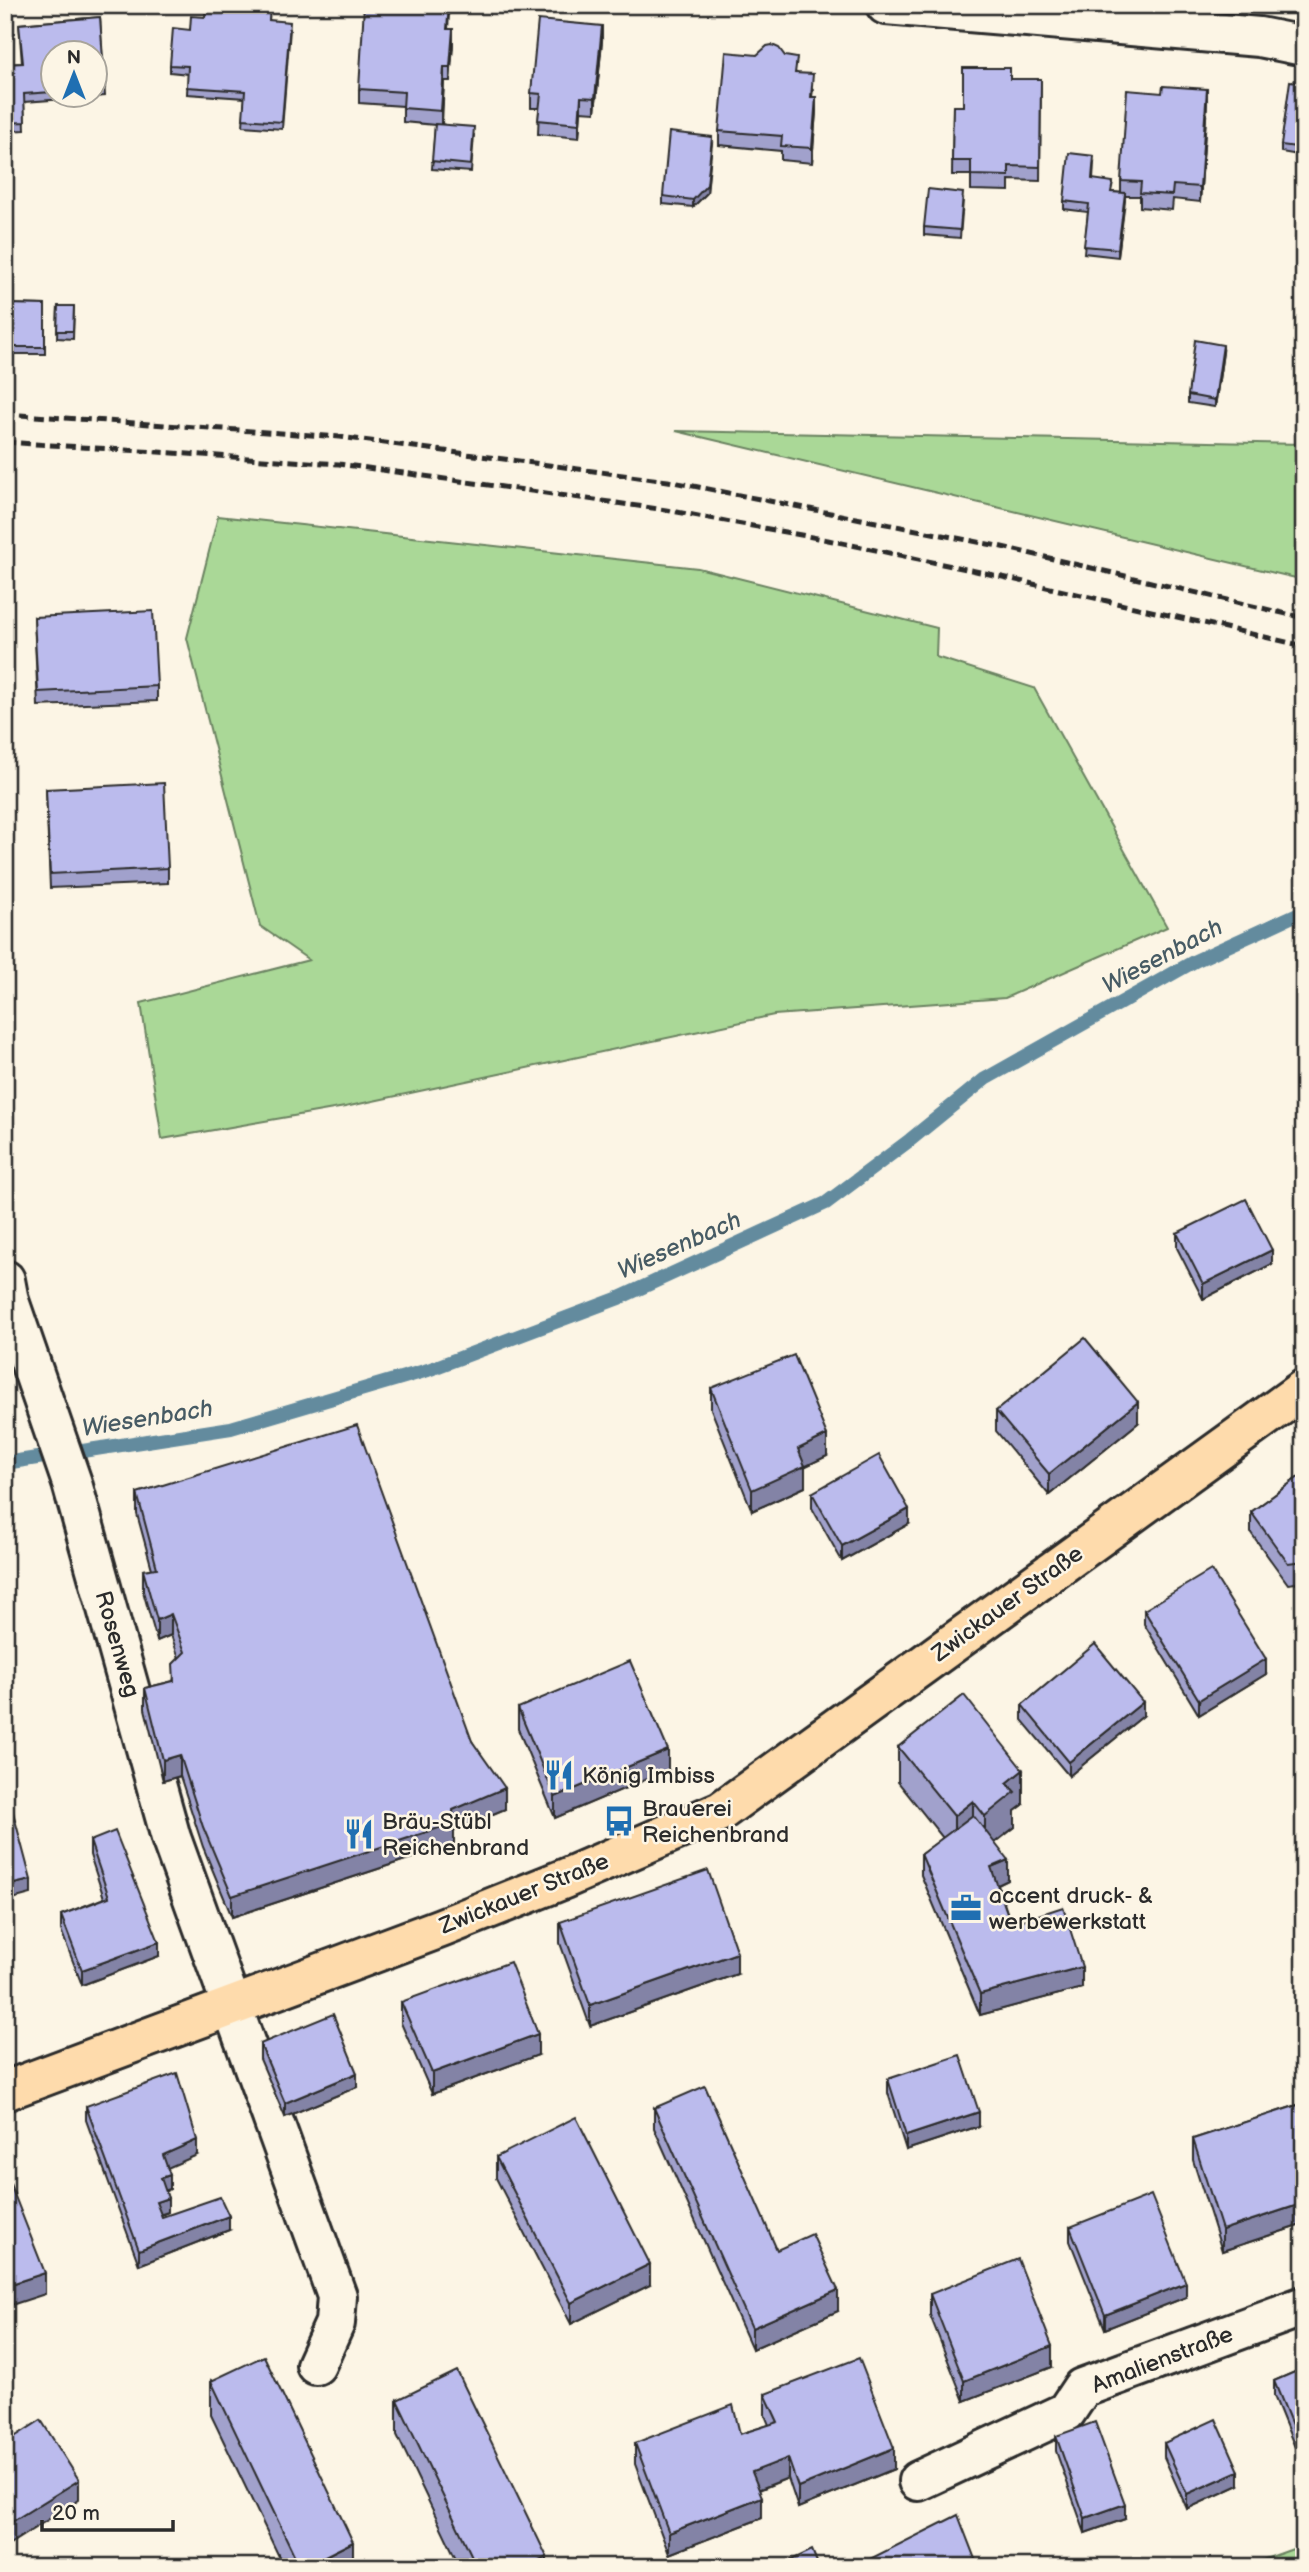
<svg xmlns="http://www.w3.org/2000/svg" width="1309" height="2572" font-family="'Balsamiq Sans',sans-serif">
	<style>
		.green { fill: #aad897; stroke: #6a8261; stroke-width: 2 }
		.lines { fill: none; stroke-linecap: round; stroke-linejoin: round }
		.stream { stroke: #638b9e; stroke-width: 14 }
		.minor-casing { stroke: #2b2b2b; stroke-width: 44 }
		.major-casing { stroke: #2b2b2b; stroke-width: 44 }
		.minor { stroke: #fcf5e5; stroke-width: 38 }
		.major { stroke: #fedbac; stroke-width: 38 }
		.rail { stroke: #2b2b2b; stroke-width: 5; stroke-dasharray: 10 5; stroke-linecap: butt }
		.wall { fill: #a1a1cc; stroke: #2b2b2b; stroke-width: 2; fill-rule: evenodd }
		.shaded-wall { fill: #8383a6; stroke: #2b2b2b; stroke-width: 2 }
		.building { fill: #bbbbed; stroke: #2b2b2b; stroke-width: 2 }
		.labels { text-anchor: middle; stroke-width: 5; stroke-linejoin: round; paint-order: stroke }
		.street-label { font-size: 23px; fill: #2b2b2b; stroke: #fcf5e5 }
		.poi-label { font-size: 23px; fill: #2b2b2b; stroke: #fcf5e5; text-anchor: start }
		.water-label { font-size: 24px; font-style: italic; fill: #475b64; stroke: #fcf5e5 }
	</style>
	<rect width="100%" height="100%" fill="#fcf5e5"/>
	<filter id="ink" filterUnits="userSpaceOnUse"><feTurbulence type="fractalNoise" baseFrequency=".0143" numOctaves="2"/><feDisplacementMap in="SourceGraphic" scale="14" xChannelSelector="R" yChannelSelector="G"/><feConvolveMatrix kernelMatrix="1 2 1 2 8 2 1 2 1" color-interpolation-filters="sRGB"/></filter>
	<g filter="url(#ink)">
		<!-- green -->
		<g class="green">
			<polygon points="676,431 1304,444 1304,580"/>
			<polygon points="218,516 698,568 937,628 936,657 1034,688 1167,927 1005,998 774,1015 345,1107 162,1139 141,1003 309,960 260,926 187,638"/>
			<polygon points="1304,2545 1304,2567 1243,2567"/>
		</g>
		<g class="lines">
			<!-- stream -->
			<polyline class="stream" points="5,1463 231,1428 428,1370 619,1298 826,1203 910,1140 985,1079 1195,961 1304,911"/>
			<!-- minor casing -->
			<g class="minor-casing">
				<g id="minor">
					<polyline points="886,5 1259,37 1304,46"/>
					<polyline points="5,1280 9,1301 72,1483 171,1838 337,2296 335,2323 316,2365"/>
					<polyline points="918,2481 1066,2412 1082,2388 1304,2306"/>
				</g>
			</g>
			<!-- major casing -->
			<g class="major-casing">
				<polyline id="major" points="5,2091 441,1928 564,1879 721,1811 1304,1389"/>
			</g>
			<!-- minor -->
			<use href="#minor" class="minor"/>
			<!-- major -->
			<use href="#major" class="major"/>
			<!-- rail -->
			<g class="rail">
				<polyline points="5,414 340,437 668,481 998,546 1304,618"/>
				<polyline points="5,442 339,464 666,510 828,540 985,573 1304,646"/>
			</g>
		</g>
		<!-- wall -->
		<g class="wall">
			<polygon points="270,5 269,20 290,29 282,129 243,126 245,98 187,94 188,74 170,72 170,65 190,30 205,17"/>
			<polygon points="449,15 448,29 453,44 450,81 444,81 442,124 474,135 471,172 432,169 435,125 403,122 403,106 359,103 359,89"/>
			<path d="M 100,17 L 105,96 L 24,102 L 25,130 L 5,131 L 5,64 L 22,63 L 19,24 ZM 52,52 L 94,52 L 94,94 L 52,94 Z"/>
			<polygon points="602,41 595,112 581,111 579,138 538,134 539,108 531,108 531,93"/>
			<polygon points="757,55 797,73 813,89 812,97 816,111 812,163 781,160 781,151 719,145 719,131"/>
			<polygon points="1010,79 1041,79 1040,181 1009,180 1009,191 971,190 971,175 952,175 953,106 963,106"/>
			<polygon points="1304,83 1304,156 1281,152 1281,145"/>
			<polygon points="1207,103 1200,202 1173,199 1172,210 1140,207 1140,196 1125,196 1118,257 1084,253 1088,212 1064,209 1064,201 1094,163 1093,180 1112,192 1121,193 1121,181"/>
			<polygon points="712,144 707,193 693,207 663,204 663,196"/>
			<polygon points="963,200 960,238 924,235 924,227"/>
			<polygon points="7,304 45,305 45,354 6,354"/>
			<polygon points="58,306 74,306 73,339 57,338"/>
			<polygon points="1223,352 1215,407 1188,403 1188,395"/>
			<polygon points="34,617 157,686 157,701 38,706"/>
			<polygon points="46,789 168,868 168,883 50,888"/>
			<polygon points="1177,1233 1272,1264 1203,1299 1177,1248"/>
			<polygon points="711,1388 827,1456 805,1466 805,1487 752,1511 711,1409"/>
			<polygon points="996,1411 1138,1423 1049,1495 996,1431"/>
			<polygon points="1304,1473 1304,1582 1288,1584 1251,1533 1251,1512"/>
			<polygon points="137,1493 472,1741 505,1809 454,1830 454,1844 232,1917 203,1847 180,1776 163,1781 145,1709 145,1688 173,1681 179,1658 171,1635 157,1641 143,1591 143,1570 152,1569 137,1514"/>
			<polygon points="812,1493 909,1524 842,1561 812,1508"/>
			<polygon points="1144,1610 1266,1674 1199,1715 1144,1624"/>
			<polygon points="1022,1705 1143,1716 1069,1776 1022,1720"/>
			<polygon points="518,1708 668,1770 555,1818 518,1729"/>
			<polygon points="898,1747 1023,1805 1015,1811 1015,1827 995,1843 1008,1880 998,1885 1011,1924 1082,1988 980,2015 921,1875 921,1854 943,1838 898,1782"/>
			<polygon points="90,1841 159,1956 82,1985 61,1930 61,1915 104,1898 90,1855"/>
			<polygon points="560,1922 737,1974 590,2026 560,1943"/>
			<polygon points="401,2002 538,2055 432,2094 401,2023"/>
			<polygon points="260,2044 357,2087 285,2117 260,2059"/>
			<polygon points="888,2079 979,2126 906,2150 888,2093"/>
			<polygon points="1304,2103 1304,2224 1222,2251 1193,2160 1193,2139"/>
			<polygon points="86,2106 197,2155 167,2167 170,2189 166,2191 168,2212 161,2215 162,2217 229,2230 139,2265 86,2120"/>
			<polygon points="654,2108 777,2250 838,2311 752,2349 654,2128"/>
			<polygon points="496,2157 650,2285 571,2324 496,2178"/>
			<polygon points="1070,2227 1186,2297 1105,2329 1070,2241"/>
			<polygon points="930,2294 1052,2367 964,2401 930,2315"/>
			<polygon points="1304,2368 1304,2467 1303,2467 1274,2396 1274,2381"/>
			<polygon points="211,2381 353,2567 284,2567 211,2415"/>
			<polygon points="765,2394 894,2469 798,2508 788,2478 759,2490 762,2518 669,2554 635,2464 635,2443 740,2434 769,2425 765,2415"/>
			<polygon points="397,2400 547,2567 460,2567 397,2435"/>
			<polygon points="1056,2436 1125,2519 1085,2533 1056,2451"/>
			<polygon points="1164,2443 1239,2485 1187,2509 1164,2457"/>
		</g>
		<!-- shaded-wall -->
		<g class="shaded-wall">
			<polygon points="602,26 602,41 595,112 595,98"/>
			<polygon points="453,29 453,44 450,81 450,67"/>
			<polygon points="444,67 444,81 441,125 441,111"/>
			<polygon points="1207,89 1207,103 1200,202 1200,187"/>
			<polygon points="581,97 581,111 579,138 579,124"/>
			<polygon points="816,97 816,111 812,163 812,148"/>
			<polygon points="712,137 707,193 693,207 693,200"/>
			<polygon points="1125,193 1125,201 1118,257 1118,249"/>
			<polygon points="1223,345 1223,352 1215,407 1215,400"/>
			<polygon points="1272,1250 1272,1264 1203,1299 1203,1284"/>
			<polygon points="1138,1402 1138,1423 1049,1495 1049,1474"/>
			<polygon points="827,1435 827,1456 802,1468 805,1466 805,1487 752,1511 752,1490 798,1449"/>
			<polygon points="909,1509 909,1524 842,1561 842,1546"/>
			<polygon points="171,1614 171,1635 157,1641 157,1620"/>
			<polygon points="1266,1659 1266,1674 1199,1715 1199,1700"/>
			<polygon points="1143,1702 1143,1716 1069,1776 1069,1762"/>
			<polygon points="668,1750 668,1770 555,1818 555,1797"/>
			<polygon points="180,1755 180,1776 163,1781 163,1760"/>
			<polygon points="1023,1770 1023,1805 1015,1811 1015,1827 985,1850 985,1816 1007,1783"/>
			<polygon points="505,1788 505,1809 454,1830 454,1844 232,1917 232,1896"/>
			<polygon points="973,1801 973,1836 954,1851 954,1816"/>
			<polygon points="1008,1860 1008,1880 991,1888 991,1867"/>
			<polygon points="31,1880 31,1894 5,1901 5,1886"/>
			<polygon points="159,1942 159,1956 82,1985 82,1970"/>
			<polygon points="737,1953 737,1974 590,2026 590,2005"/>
			<polygon points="1082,1967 1082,1988 980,2015 980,1994"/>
			<polygon points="538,2034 538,2055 432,2094 432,2073"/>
			<polygon points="357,2073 357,2087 285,2117 285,2103"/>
			<polygon points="979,2112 979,2126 906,2150 906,2136"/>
			<polygon points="197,2140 197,2155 163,2170 163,2155"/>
			<polygon points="170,2175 170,2189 161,2192 161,2178"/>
			<polygon points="168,2198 168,2212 156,2216 156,2202"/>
			<polygon points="1304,2203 1304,2224 1222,2251 1222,2230"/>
			<polygon points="229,2216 229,2230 139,2265 139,2250"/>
			<polygon points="650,2264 650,2285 571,2324 571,2303"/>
			<polygon points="45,2273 45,2294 5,2307 5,2286"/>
			<polygon points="1186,2283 1186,2297 1105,2329 1105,2315"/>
			<polygon points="838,2290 838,2311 752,2349 752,2328"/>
			<polygon points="1052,2346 1052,2367 964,2401 964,2381"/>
			<polygon points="894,2448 894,2469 798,2508 798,2487"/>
			<polygon points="788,2458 788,2478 752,2492 752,2472"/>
			<polygon points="1239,2471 1239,2485 1187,2509 1187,2494"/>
			<polygon points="79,2480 79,2500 5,2547 5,2526"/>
			<polygon points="762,2497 762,2518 669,2554 669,2533"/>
			<polygon points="1125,2504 1125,2519 1085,2533 1085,2518"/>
			<polygon points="353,2542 353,2567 303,2567"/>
			<polygon points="547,2557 547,2567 528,2567"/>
		</g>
		<!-- building -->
		<g class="building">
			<polygon points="206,5 270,5 269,20 290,22 282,122 243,119 245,91 187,87 188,66 170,65 173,28 190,30 191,16 205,17"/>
			<polygon points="415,5 449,5 447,29 453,29 450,67 444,67 441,111 403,108 404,92 359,89 364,6 415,9"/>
			<polygon points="100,17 105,88 94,89 94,52 52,52 52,92 24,94 25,122 5,123 5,64 23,63 19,24"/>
			<polygon points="538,20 602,26 595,98 581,97 579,124 538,120 541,94 531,93"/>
			<polygon points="772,45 779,48 785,56 797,58 795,73 813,74 811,97 816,97 812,148 781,146 782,136 719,131 726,52 757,55 767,46"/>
			<polygon points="963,68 1010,68 1010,79 1041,79 1040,167 1009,166 1009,176 971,175 971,161 952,161 953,106 963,106"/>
			<polygon points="1290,81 1304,83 1304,148 1281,145"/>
			<polygon points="1163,86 1207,89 1200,187 1173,185 1172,195 1140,193 1141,182 1121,181 1127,90 1162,93"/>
			<polygon points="435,124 474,127 471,165 432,161"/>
			<polygon points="669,132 712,137 707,185 693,200 663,196"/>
			<polygon points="1069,153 1094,156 1092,179 1113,182 1111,192 1125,193 1118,249 1084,246 1089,204 1064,201"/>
			<polygon points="928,189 963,193 960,230 924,227"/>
			<polygon points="7,304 45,305 45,347 6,347"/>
			<polygon points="58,306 74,306 73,331 57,331"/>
			<polygon points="1195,340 1223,345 1215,400 1188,395"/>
			<polygon points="153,611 157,686 38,692 34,617"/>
			<polygon points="164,783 168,868 50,874 46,789"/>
			<polygon points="1246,1199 1272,1250 1203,1284 1177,1233"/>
			<polygon points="1085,1338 1138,1402 1049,1474 996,1411"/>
			<polygon points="794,1355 827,1435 798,1449 805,1466 752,1490 711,1388"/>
			<polygon points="357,1425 472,1741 505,1788 453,1810 454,1823 232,1896 203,1827 180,1755 163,1760 145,1688 174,1681 173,1664 185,1652 171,1614 157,1620 143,1570 157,1568 137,1493"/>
			<polygon points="879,1455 909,1509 842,1546 812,1493"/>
			<polygon points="1304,1473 1304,1561 1288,1563 1251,1512"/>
			<polygon points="1211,1570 1266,1659 1199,1700 1144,1610"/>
			<polygon points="1095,1644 1143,1702 1069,1762 1022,1705"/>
			<polygon points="630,1661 668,1750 555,1797 518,1708"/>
			<polygon points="964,1695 1023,1770 1007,1783 1015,1792 985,1816 973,1801 954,1816 898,1747"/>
			<polygon points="5,1782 31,1880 5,1886"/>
			<polygon points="973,1815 1008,1860 991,1867 1011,1924 1063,1907 1082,1967 980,1994 921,1854"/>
			<polygon points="115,1831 159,1942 82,1970 61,1915 109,1897 90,1841"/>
			<polygon points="708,1870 737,1953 590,2005 560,1922"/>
			<polygon points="510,1962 538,2034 432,2073 401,2002"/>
			<polygon points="333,2014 357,2073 285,2103 260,2044"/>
			<polygon points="960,2055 979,2112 906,2136 888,2079"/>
			<polygon points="177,2073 197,2140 163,2155 170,2175 161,2178 168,2198 156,2202 162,2217 220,2197 229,2216 139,2250 86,2106"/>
			<polygon points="705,2086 777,2250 812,2234 838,2290 752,2328 654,2108"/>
			<polygon points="1304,2103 1304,2203 1222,2230 1193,2139"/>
			<polygon points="576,2117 650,2264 571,2303 496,2157"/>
			<polygon points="5,2171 45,2273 5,2286"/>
			<polygon points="1151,2195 1186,2283 1105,2315 1070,2227"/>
			<polygon points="1018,2259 1052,2346 964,2381 930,2294"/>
			<polygon points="264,2356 353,2542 303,2567 300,2567 211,2381"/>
			<polygon points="859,2358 894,2448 798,2487 788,2458 752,2472 762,2497 669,2533 635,2443 733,2405 740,2434 778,2422 765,2394"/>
			<polygon points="1304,2368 1304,2452 1303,2452 1274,2381"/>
			<polygon points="457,2371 547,2557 528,2567 477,2567 397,2400"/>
			<polygon points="1216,2419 1239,2471 1187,2494 1164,2443"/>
			<polygon points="41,2420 79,2480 5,2526 5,2443"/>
			<polygon points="1095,2422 1125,2504 1085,2518 1056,2436"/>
			<polygon points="958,2515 978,2567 871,2567 868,2560"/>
			<polygon points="812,2550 819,2567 777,2567"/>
		</g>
	</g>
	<!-- icons -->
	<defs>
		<g id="restaurant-bare" transform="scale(2.415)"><path d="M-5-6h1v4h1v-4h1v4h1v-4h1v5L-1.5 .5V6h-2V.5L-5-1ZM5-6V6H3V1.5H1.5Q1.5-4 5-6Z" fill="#1f6fb2" stroke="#fcf5e5" stroke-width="2.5" paint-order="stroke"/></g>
		<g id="bus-bare" transform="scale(2.415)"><path d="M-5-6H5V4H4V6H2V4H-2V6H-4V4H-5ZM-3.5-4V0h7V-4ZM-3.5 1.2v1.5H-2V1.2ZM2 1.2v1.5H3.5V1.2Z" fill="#1f6fb2" stroke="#fcf5e5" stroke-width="2.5" paint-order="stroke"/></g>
		<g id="office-bare" transform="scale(2.415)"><path d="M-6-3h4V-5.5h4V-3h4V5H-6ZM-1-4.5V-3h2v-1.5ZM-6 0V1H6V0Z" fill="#1f6fb2" stroke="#fcf5e5" stroke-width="2.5" paint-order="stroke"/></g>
	</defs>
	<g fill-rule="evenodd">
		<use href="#restaurant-bare" x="559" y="1775"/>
		<use href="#bus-bare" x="619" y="1821"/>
		<use href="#restaurant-bare" x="359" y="1834"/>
		<use href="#office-bare" x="966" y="1908"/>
	</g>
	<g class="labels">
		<!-- street labels -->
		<g class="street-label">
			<text transform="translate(1007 1603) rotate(-36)" y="8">Zwickauer Straße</text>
			<text transform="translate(118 1644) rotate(74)" y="8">Rosenweg</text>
			<text transform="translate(524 1893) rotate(-22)" y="8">Zwickauer Straße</text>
			<text transform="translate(1162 2359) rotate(-21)" y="8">Amalienstraße</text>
		</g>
		<!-- poi labels -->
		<g class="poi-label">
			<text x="582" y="1783">König Imbiss</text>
			<text x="642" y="1816">Brauerei<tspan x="642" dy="26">Reichenbrand</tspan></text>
			<text x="382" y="1829">Bräu-Stübl<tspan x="382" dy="26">Reichenbrand</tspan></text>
			<text x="989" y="1903">accent druck- &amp;<tspan x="989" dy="26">werbewerkstatt</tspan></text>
		</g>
		<!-- water labels -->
		<g class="water-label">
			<text transform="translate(1162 956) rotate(-28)" y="8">Wiesenbach</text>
			<text transform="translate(679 1245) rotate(-24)" y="8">Wiesenbach</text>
			<text transform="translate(147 1418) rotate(-9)" y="8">Wiesenbach</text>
		</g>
	</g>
	<!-- margin -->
	<rect width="1309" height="2572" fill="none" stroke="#fcf5e5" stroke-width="28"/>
	<rect x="14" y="14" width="1281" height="2544" fill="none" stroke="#2b2b2b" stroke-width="2.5" filter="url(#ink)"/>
	<!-- north arrow -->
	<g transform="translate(74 74)"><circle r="33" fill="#fcf5e5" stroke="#a8a49b" stroke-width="2"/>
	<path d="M0-5L12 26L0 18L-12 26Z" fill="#1f6fb2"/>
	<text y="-10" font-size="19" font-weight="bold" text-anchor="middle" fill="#2b2b2b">N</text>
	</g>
	<!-- scale -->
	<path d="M42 2520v10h131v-10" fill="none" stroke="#2b2b2b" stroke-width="3.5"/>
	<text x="52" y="2520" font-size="21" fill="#2b2b2b" stroke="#fcf5e5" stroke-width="5" paint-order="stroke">20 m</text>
</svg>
